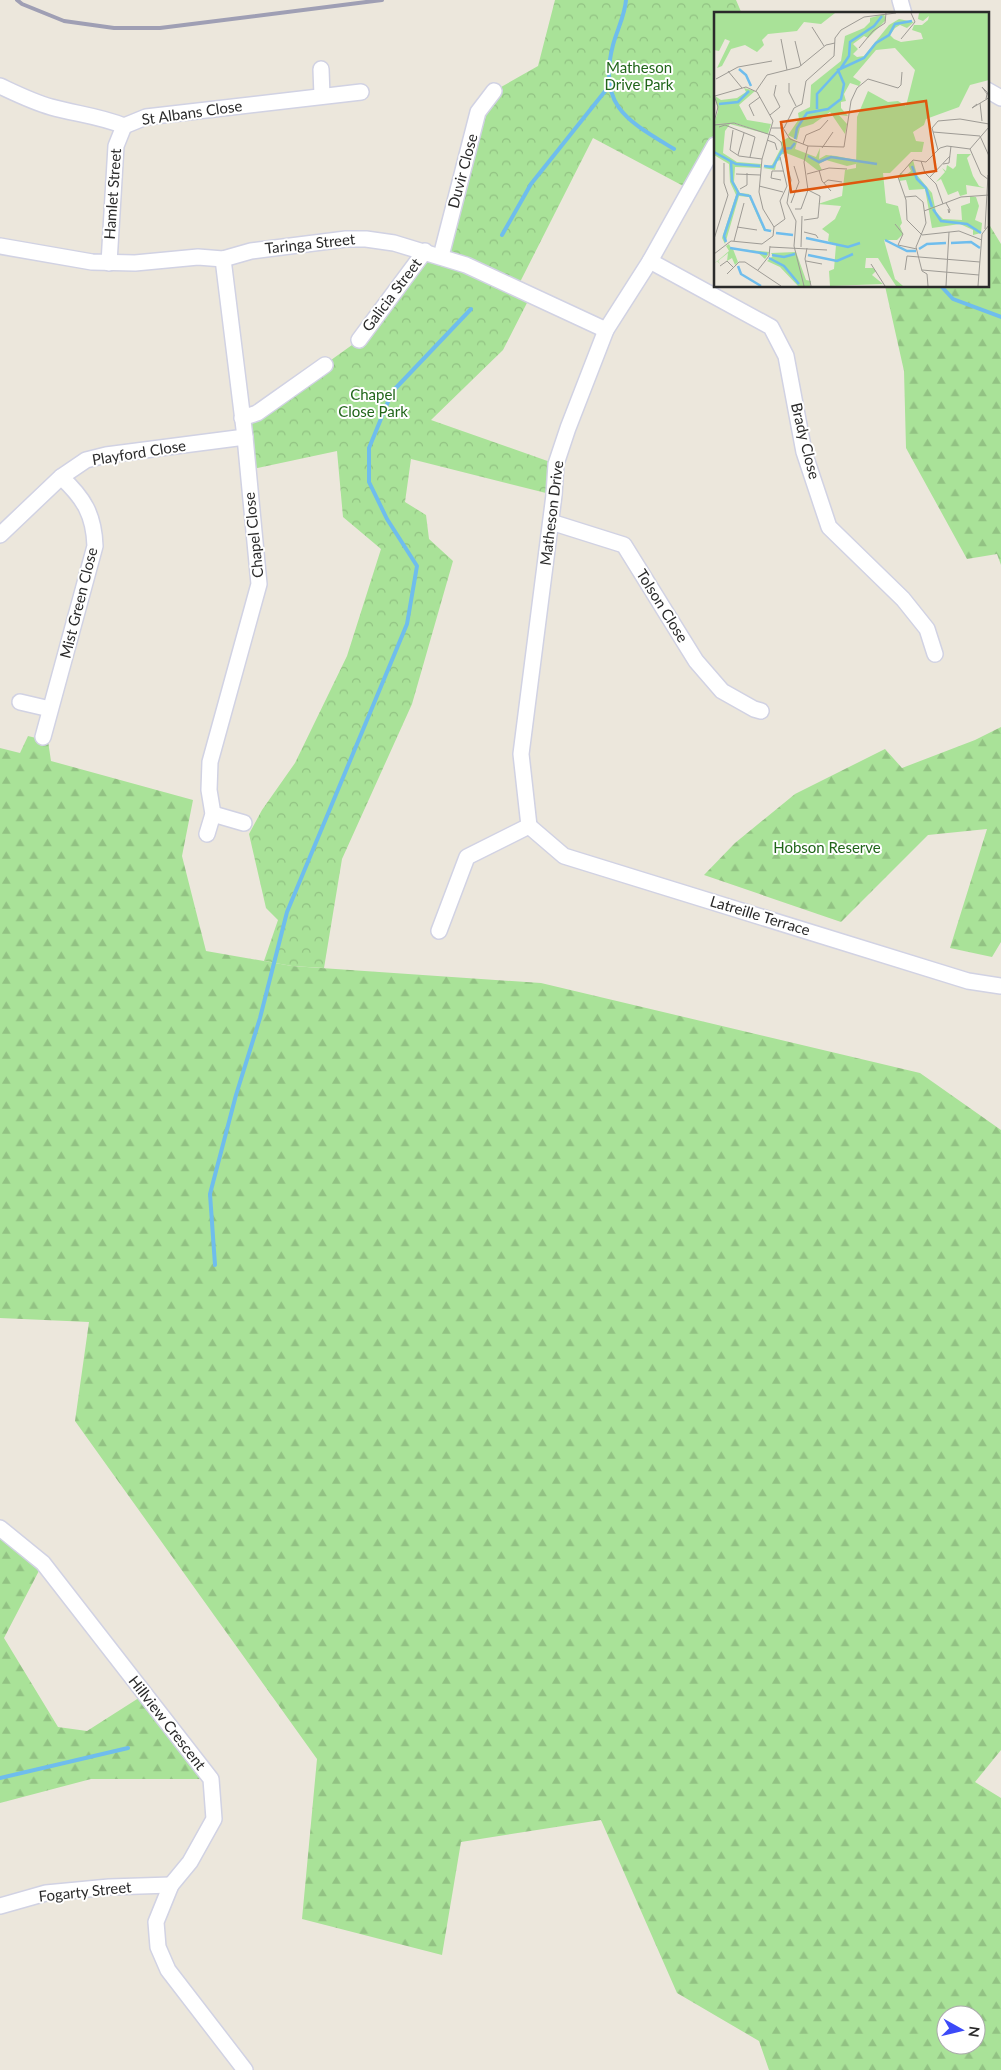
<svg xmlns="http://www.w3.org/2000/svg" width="1001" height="2070" font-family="Lato,sans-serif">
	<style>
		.forest { fill: url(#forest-firs); fill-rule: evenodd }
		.park { fill: url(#park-crowns) }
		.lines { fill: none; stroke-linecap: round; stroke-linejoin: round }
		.stream { stroke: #6fbded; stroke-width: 4 }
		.minor-casing { stroke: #d1d2e3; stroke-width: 18 }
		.minor { stroke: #fff; stroke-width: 15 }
		.rail { stroke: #9f9fb4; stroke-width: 4 }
		.labels { text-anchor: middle; stroke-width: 4; stroke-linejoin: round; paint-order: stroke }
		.park-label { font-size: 15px; fill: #21661a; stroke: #fff }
		.street-label { font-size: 15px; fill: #2a2a2a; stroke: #fff }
		.inset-river { fill: none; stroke: #6fbded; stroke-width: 2.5 }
		.inset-road { fill: none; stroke: #9e9b95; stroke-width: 1 }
		.view { fill: #de570e; fill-opacity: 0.15; stroke: #de570e; stroke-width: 2.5 }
		.inset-edge { fill: none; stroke: #2a2a2a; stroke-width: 2.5 }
	</style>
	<defs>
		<pattern id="forest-firs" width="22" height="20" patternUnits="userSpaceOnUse" patternTransform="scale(1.25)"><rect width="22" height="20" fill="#a9e298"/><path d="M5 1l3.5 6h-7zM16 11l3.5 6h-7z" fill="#92c283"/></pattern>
		<pattern id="park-crowns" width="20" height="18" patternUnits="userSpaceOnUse" patternTransform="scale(1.25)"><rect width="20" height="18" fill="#a9e298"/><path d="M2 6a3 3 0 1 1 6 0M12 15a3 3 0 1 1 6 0" fill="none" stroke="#92c283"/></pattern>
	</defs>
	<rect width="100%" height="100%" fill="#ece7dc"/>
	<!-- forest -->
	<g class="forest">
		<polygon points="987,221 1001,244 1001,565 997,554 967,559 906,448 904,371 885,286 987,286"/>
		<polygon points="1001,727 1001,942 992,957 950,948 987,829 928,835 841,922 704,875 735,843 795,794 885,749 902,768 975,740"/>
		<path d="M 28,736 L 48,741 L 51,761 L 193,800 L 182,856 L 206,951 L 292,966 L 541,983 L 920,1073 L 1001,1130 L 1001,1750 L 975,1782 L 1001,1798 L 1001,2070 L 769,2070 L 759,2041 L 677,1993 L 601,1820 L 461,1842 L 442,1955 L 302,1919 L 317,1759 L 75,1421 L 89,1322 L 0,1318 L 0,748 L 20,753 ZM 946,2015 L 976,2015 L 976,2045 L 946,2045 Z"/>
		<polygon points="0,1528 43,1563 4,1638 58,1727 87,1731 145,1694 211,1779 91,1779 0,1803"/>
	</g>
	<!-- park -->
	<polygon class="park" points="555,0 736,0 742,14 715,14 715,145 687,188 593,138 517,288 531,295 503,350 431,420 556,464 554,495 411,459 405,502 426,515 429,539 453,561 412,704 342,859 324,968 292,966 264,961 278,920 266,908 249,834 262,810 295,763 347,656 381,549 343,517 337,451 248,470 242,418 257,413 359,340 418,259 441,256 478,112 494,91 538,66"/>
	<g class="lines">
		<!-- stream -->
		<g class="stream">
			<path d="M 626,0 C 625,15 617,30 613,45 C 597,106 628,121 674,149"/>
			<polyline points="502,235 531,184 610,85"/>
			<polyline points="941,286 953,299 1001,317"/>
			<polyline points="215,1265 210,1194 236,1095 260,1018 287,912 407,624 417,566 387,519 369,482 369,448 392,392 471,309"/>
			<polyline points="0,1778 128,1748"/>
		</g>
		<!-- minor casing -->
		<g class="minor-casing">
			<g id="minor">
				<polyline points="900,0 904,14"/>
				<polyline points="321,69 322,96"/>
				<path d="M 0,86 C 17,94 33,102 51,107 C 76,114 100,116 124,126 L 146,117 L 361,92"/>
				<polyline points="987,90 1001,98"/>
				<polyline points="0,246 92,262 135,263 198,257 223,259 251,251 346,239 366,239 394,243 466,265 606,330"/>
				<polyline points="441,256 478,112 494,91"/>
				<polyline points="650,261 771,327 786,356 804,452 829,527 903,599 927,629 935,654"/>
				<polyline points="109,263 116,146 124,126"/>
				<polyline points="359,340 425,251"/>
				<polyline points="242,418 257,413 325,365"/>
				<polyline points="551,522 624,545 696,661 722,691 754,709 761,711"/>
				<polyline points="0,535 61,477 86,460 106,455 245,437"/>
				<polyline points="20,702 50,709"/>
				<path d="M 43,737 L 95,546 C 94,515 84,498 61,477"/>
				<polyline points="213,814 244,823"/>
				<polyline points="529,826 521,754 554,495 556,464 568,428 606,330 650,261 715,145"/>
				<polyline points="529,826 564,856 968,981 1001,986"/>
				<polyline points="207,834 213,814 209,790 210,762 259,584 245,437 223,259"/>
				<polyline points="439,931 467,857 529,826"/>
				<polyline points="0,1528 43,1563 211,1779 214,1819 190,1862 171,1885 156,1922 158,1947 168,1970 245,2070"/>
				<polyline points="0,1906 46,1893 109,1887 171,1885"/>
			</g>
		</g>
		<!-- minor -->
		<use href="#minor" class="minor"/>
		<!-- rail -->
		<polyline class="rail" points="17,0 22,4 64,21 114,28 160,28 382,0"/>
	</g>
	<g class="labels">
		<!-- park labels -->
		<g class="park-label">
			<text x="639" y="73">Matheson<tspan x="639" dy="17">Drive Park</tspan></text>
			<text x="373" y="400">Chapel<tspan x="373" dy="17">Close Park</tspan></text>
			<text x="827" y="853">Hobson Reserve</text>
		</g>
		<!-- street labels -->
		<g class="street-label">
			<text transform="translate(192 113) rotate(-8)" y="5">St Albans Close</text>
			<text transform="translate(463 171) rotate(-75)" y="5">Duvir Close</text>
			<text transform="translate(113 194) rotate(-86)" y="5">Hamlet Street</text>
			<text transform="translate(310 244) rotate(-6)" y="5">Taringa Street</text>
			<text transform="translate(392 295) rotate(-53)" y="5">Galicia Street</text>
			<text transform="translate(805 441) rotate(76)" y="5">Brady Close</text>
			<text transform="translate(139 453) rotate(-9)" y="5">Playford Close</text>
			<text transform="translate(552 513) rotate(-83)" y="5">Matheson Drive</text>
			<text transform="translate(254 535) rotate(-96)" y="5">Chapel Close</text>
			<text transform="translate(79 603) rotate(-76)" y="5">Mist Green Close</text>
			<text transform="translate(662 606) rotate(58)" y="5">Tolson Close</text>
			<text transform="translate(760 916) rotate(17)" y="5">Latreille Terrace</text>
			<text transform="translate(167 1723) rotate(52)" y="5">Hillview Crescent</text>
			<text transform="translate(85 1892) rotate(-6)" y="5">Fogarty Street</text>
		</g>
	</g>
	<!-- overview -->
	<g transform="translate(714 12)">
		<rect width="275" height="275" fill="#ece7dc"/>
		<path d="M 19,111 L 54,122 L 16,112 L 11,119 L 9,141 L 23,150 L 47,152 L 47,156 L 21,155 L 20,170 L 26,181 L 35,182 L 51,217 L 59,219 L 50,219 L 35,185 L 25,184 L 11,232 L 8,226 L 22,183 L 16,170 L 15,152 L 0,143 L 0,112 ZM 15,232 L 17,236 L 55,240 L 54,243 L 51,247 L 43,240 L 19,237 L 24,250 L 21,253 L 18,246 L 13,249 L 14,241 L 4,249 L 6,252 L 3,249 L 0,252 L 15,239 L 12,234 Z" fill="#a9e298"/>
		<path d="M 0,1 L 121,1 L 107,12 L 90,10 L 83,19 L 54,22 L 48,28 L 50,33 L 43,40 L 31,33 L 17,37 L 8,54 L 3,56 L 16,29 L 11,27 L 5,39 L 0,38 ZM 205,1 L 275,1 L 275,68 L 256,73 L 245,95 L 212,107 L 210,113 L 199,120 L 202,129 L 210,130 L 208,140 L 197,140 L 176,161 L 169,161 L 172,191 L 184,194 L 188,211 L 186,214 L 189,222 L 183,228 L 170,228 L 181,267 L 189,274 L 182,274 L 164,246 L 152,246 L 151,256 L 159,256 L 162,259 L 158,263 L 169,272 L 116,274 L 115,259 L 120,257 L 122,233 L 114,229 L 115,222 L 108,217 L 121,207 L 127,194 L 104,192 L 128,184 L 131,158 L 142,156 L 143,105 L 154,79 L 174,90 L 184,89 L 192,94 L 201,58 L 181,36 L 162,38 L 139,65 L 147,70 L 145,74 L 136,71 L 130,82 L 132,89 L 127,90 L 127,96 L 134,104 L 125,103 L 133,112 L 131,122 L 116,100 L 99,112 L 86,116 L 83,128 L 74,123 L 85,107 L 84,101 L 96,95 L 97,73 L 127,49 L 131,24 L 150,16 L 156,10 L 156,6 L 170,2 L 172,8 L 154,26 L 150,24 L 139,32 L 144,37 L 139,42 L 143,45 L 150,44 L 175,13 L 185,7 L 200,10 L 193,16 L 186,13 L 181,16 L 176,23 L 180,27 L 187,30 L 209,27 L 207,21 L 198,18 L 200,13 L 208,13 L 214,8 L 215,4 L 209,9 L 204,7 ZM 199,148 L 203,163 L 218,181 L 222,200 L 229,207 L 248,208 L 247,194 L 256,191 L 256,184 L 262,185 L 265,194 L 261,208 L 268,211 L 267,221 L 259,223 L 259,218 L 246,212 L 218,216 L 211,177 L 195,178 L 192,168 L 185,169 L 186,161 L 192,163 L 197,159 L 194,153 ZM 82,240 L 92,268 L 97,269 L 96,274 L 84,274 L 66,255 L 53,249 L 59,244 L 57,241 Z" fill="#a9e298"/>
		<path d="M 30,76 L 41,79 L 25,93 L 33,108 L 57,112 L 54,122 L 21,111 L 0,112 L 4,99 L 1,84 L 7,88 L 23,86 L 32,80 ZM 75,125 L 83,130 L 81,137 L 102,145 L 106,136 L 105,147 L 112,143 L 122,144 L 142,148 L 142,152 L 133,154 L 112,148 L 105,152 L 108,158 L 103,158 L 90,148 L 72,141 L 66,143 L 67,148 L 63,149 L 61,158 L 49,156 L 58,153 L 68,134 L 67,130 ZM 243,142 L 257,142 L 253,146 L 259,164 L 265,174 L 271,176 L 252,173 L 253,182 L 246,184 L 244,179 L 234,183 L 227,167 L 222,170 L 231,160 L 228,156 L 232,159 L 233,153 L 239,157 L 242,154 Z" fill="#a9e298"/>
		<path class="inset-river" d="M 127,56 L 135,44 L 136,30 L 160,14 L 168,4M 25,57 L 32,63 L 37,74M 5,92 L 24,90 L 35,79M 103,97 L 103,82 L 124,59M 81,127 L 83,116 L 93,101 L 114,97 L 127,87 L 130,72 L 124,58 L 150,46 L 162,31 L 175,23 L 181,12 L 198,9M 0,140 L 22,152 L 46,154M 94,144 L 105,150 L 117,145 L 163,152M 17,149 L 18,169 L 25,182 L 36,184 L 51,218 L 57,219M 50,154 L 59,155 L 69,137 L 77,136 L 81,131M 198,154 L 203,167 L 212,176 L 218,195M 219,197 L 227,209 L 253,212 L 267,221M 62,221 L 79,223M 92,226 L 134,235 L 146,231M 171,228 L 193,239 L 202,239M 12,230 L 10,224 L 24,181M 237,231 L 257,230 L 266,236M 16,236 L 53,242M 205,237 L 213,232 L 232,231M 58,243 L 70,245 L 81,242M 94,243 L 123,249 L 139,242M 55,246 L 70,254 L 85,272M 24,254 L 27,262 L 47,274"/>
		<path class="inset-road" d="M 98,15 L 110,34M 67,27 L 73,58M 187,27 L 201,10 L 197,1M 81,29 L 87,54M 145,36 L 159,19 L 171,11 L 172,1M 14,59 L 28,76M 2,67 L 24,55 L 58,49M 75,71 L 75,80 L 82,94M 42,79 L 53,63 L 85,55 L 112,33 L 121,31M 1,84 L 32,75 L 43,80 L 59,109 L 48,147M 266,91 L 268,109M 263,92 L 258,96 L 273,87 L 275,85 L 273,80 L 268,75 L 273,82 L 272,87M 56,103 L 66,95 L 60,83 L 62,73M 40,104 L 35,93 L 46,85M 0,110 L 4,95 L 0,83M 0,113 L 20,111 L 60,124 L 67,130 L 77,168 L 73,191 L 82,209 L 80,234 L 90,274M 5,115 L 11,113 L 41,125 L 36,145M 57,116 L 70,116 L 80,96 L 88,92 L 92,69 L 120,44 L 121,26 L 127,18 L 150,5 L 182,1M 69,116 L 76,127 L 94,134 L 130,135M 19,118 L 16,138 L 25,144 L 48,147M 219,120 L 266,124 L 275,144M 53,128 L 61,131 L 63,138M 89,132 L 92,123 L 106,117 L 114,108M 130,135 L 137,89 L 143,76 L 154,67 L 184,76 L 187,73 L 188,60M 108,136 L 119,120M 256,137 L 275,115M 224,138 L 218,116 L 224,109 L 246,107 L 275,112M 24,143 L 30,121M 207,149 L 211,161 L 222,172 L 229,192M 229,152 L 235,151 L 237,134M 105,158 L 108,169 L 117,179M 22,162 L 46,163M 93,162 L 115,156 L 133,157M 216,165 L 236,144M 67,168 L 57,166 L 58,159 L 69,159M 110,171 L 114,168 L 128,170M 45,174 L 69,180M 26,177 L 33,173 L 33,161M 191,185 L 202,184 L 209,190 L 212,211 L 202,235 L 208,259 L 213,262 L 214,274M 77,191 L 85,170 L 80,154M 232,191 L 236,198 L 235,201 L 234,197M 81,197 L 87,197 L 94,178 L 90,150 L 94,134M 210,199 L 247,185 L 275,183M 90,208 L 104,206 L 106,184 L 94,178M 181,212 L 189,222 L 184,233 L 203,237M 23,215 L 43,218M 60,215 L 71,207 L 66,189 L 73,174 L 66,145M 271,217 L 274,163M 90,220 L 102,223 L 104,226M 0,227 L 14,183 L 10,171 L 10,151M 268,228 L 245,219 L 208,223 L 193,208 L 192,188 L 184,165 L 199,148 L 212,150 L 226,136 L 233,134 L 256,137 L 267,162 L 275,168M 20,229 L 30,191M 56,235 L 113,238M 87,235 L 88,204M 93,236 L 91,247 L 97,274M 0,242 L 17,229 L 48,232 L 59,224 L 60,215 L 49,197 L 45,180 L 48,147M 92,249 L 108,252M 157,252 L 171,274M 6,254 L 13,249 L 20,256M 44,258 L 55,244 L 56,234M 191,258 L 193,244 L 266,250M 208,258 L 265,263M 13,262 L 25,250 L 31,250 L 67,274M 232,274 L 235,220M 264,274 L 268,222 L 275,213"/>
		<path class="view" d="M 212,89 L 222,159 L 77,180 L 67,110 Z"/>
		<rect width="275" height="275" class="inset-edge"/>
	</g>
	<!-- north arrow -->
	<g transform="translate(961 2030) rotate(98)"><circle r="24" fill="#ffffff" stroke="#aaaaaa"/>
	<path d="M0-4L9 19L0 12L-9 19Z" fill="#3c4af8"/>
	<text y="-8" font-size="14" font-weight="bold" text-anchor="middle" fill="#2a2a2a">N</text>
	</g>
</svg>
